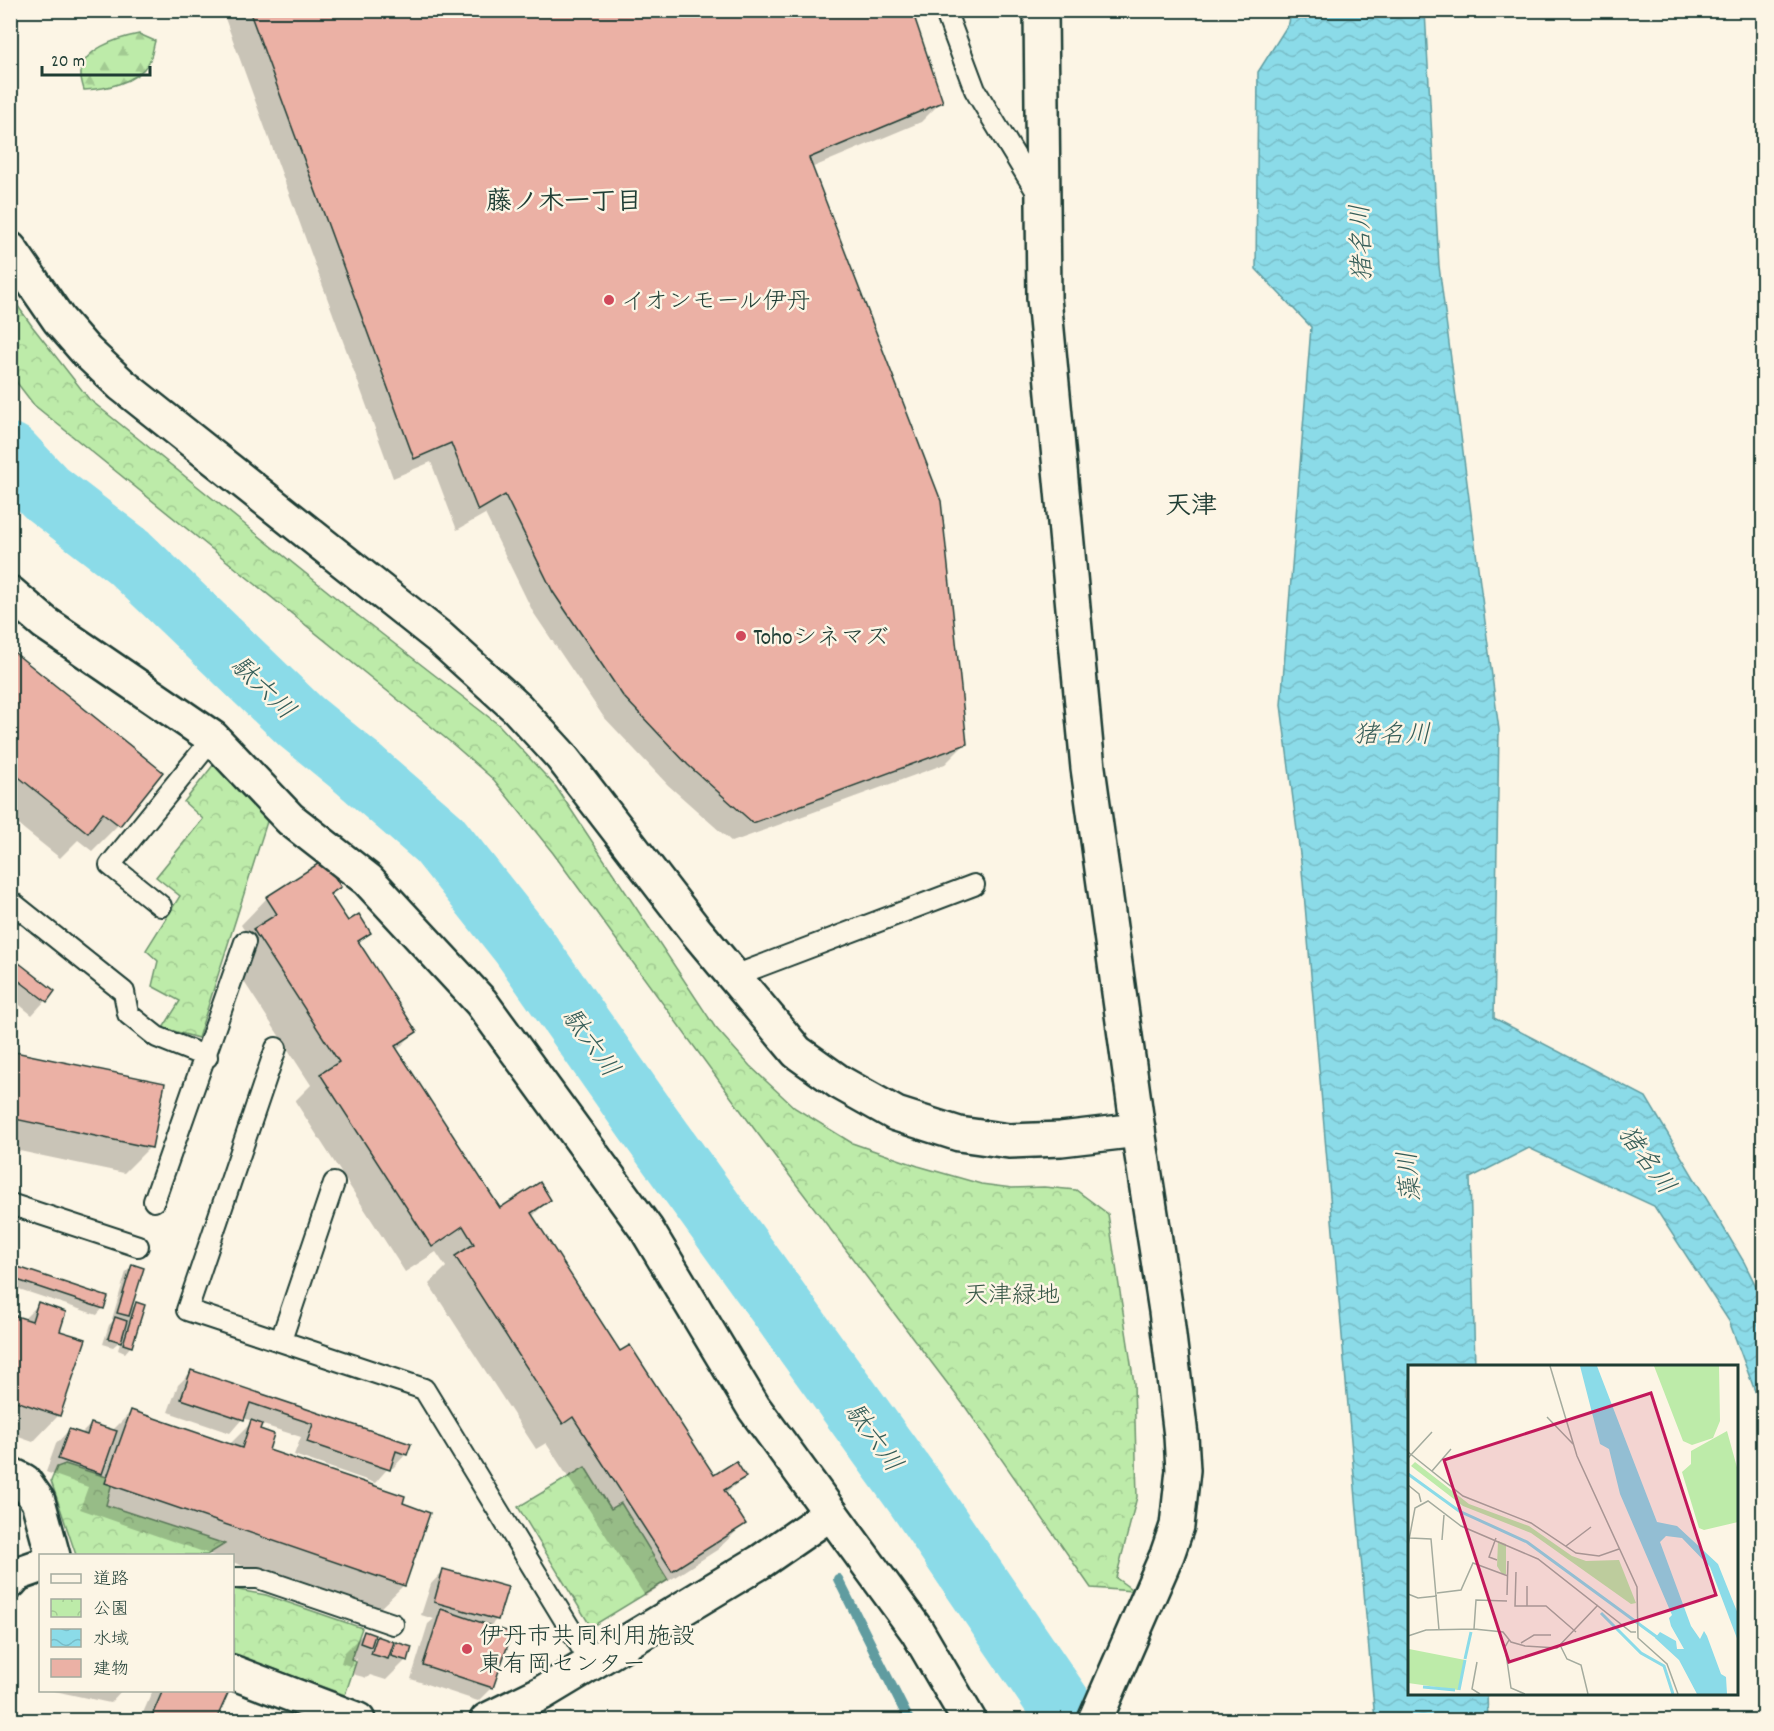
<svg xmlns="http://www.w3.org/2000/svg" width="1774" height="1731" font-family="Dekko,'Klee One',sans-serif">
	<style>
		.forest { fill: url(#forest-firs); stroke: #6e946e; stroke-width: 1.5 }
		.park { fill: url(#park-crowns); stroke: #6e946e; stroke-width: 1.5 }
		.water { fill: url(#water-waves); stroke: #609ca0; stroke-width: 1.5 }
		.shadow { fill: #0003 }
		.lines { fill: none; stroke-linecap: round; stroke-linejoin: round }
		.stream { stroke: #609ca0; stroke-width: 10 }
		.river { stroke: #8bdbe8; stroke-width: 64 }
		.building { fill: #ebb1a5; stroke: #1f3d34; stroke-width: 1.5 }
		.lane-casing { stroke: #1f3d34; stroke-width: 24 }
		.street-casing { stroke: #1f3d34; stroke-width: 38 }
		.secondary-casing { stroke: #1f3d34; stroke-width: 38 }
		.lane { stroke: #fcf5e5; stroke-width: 20 }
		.street { stroke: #fcf5e5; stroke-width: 33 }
		.secondary { stroke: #fcf5e5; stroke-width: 33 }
		.poi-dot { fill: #d1495b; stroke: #fcf5e5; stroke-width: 2 }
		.labels { text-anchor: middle; stroke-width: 5; stroke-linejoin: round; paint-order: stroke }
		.poi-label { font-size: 24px; fill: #1f3d34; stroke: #fcf5e5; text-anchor: start }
		.park-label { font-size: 24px; fill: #375746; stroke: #fcf5e5 }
		.neighbourhood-label { font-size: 26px; font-weight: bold; fill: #1f3d34; stroke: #fcf5e5 }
		.water-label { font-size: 26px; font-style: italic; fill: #355d58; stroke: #fcf5e5 }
		.inset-river { fill: none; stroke: #8bdbe8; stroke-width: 3 }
		.inset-road { fill: none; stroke: #a4ab9e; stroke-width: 1.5 }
		.view { fill: #c2185b; fill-opacity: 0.15; stroke: #c2185b; stroke-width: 3 }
		.inset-edge { fill: none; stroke: #1f3d34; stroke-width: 3 }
	</style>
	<defs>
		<pattern id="forest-firs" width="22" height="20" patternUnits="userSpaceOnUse" patternTransform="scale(1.5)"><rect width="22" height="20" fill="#bdeba9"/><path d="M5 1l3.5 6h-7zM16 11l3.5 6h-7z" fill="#a2ca92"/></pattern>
		<pattern id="park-crowns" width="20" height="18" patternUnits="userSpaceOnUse" patternTransform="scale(1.5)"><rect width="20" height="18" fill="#bdeba9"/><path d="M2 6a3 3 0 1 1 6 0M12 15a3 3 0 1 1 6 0" fill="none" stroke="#a2ca92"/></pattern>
		<pattern id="water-waves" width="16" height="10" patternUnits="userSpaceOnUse" patternTransform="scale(1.5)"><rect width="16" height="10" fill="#8bdbe8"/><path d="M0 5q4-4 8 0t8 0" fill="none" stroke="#78bdc8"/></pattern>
	</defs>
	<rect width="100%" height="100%" fill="#fcf5e5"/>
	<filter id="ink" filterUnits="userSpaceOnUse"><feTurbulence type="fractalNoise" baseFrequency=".0167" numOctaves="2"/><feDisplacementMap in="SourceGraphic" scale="12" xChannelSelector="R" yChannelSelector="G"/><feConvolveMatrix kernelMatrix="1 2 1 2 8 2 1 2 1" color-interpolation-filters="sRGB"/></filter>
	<g filter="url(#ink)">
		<!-- forest -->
		<path class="forest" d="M 139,34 L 155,41 C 153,47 152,58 148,64 C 135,83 106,89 84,90 C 83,86 81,80 81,76 C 79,49 119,38 139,34 Z"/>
		<!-- park -->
		<g class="park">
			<polygon points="10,295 32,326 89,399 356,614 499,725 556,787 715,1027 750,1066 795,1108 852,1143 918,1166 981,1184 1012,1188 1044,1187 1076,1190 1108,1214 1134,1383 1137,1497 1116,1578 1134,1591 1091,1588 966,1408 755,1130 553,853 494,780 454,745 34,405 11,375"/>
			<polygon points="218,759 272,806 198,1038 163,1028 180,1001 152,986 158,961 146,950 180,896 156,877 203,819 184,802"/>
			<polygon points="65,1464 113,1479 106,1505 225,1544 207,1555 76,1555 51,1481 57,1467"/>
			<polygon points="585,1467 611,1509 621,1503 668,1580 591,1627 518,1507"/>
			<polygon points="233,1589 266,1595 362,1628 351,1659 356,1662 345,1695 233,1654"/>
		</g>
		<!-- water -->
		<polygon class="water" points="1291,11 1425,11 1439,266 1499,730 1494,1018 1646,1097 1744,1262 1763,1300 1763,1413 1729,1321 1654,1206 1529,1148 1470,1178 1475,1366 1410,1366 1410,1694 1487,1694 1488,1720 1375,1720 1302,870 1281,705 1311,327 1256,269 1258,72 1289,23"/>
		<!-- shadow -->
		<g class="shadow">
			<polygon points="222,10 911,10 941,102 921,122 811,168 966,743 945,764 732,842 668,785 603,716 533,612 485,514 457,530 431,462 393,478"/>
			<polygon points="10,651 161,773 118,825 92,851 78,840 60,858 10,818"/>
			<polygon points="340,887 330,896 348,923 369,933 358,944 415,1032 396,1051 499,1210 549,1199 532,1217 620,1353 714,1477 744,1476 725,1495 744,1524 717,1550 645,1596 546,1443 536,1449 429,1284 446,1267 436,1252 405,1272 295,1101 311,1085 228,957 248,936 241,925 267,898"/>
			<polygon points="10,958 53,992 32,1015 10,997"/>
			<polygon points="10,1052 150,1147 124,1173 10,1149"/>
			<polygon points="133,1265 129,1311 136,1304 131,1346 125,1353 118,1350 121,1340 113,1347 103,1344 109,1325 114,1320 112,1319 126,1272"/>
			<polygon points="15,1268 103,1308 97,1315 10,1286 10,1273"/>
			<polygon points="39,1304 58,1332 59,1415 33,1442 10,1434 10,1316 23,1320"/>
			<polygon points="191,1372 406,1454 393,1468 389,1467 375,1483 294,1455 301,1437 260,1424 258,1430 267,1451 404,1585 377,1611 232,1562 232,1556 215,1556 80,1509 88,1487 46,1472 56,1444 69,1430 81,1434 91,1424 112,1431 131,1412 229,1445 253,1421 243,1418 230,1433 168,1412 178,1385"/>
			<polygon points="444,1570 497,1619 489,1627 492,1687 478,1701 411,1679 428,1624 434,1619 421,1615 431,1584"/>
			<polygon points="364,1633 370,1645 377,1638 389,1651 397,1643 406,1660 386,1680 370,1675 367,1678 352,1674 357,1658 350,1666 341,1663 344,1653"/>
			<polygon points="50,1690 122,1690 110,1703"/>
			<polygon points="153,1690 224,1690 227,1692 214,1720 140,1720"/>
		</g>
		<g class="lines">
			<!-- stream -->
			<polyline class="stream" points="838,1579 909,1720"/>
			<!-- river -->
			<polyline class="river" points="10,455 46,493 128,556 301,722 355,766 439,839 523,945 646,1120 916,1494 1070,1720"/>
		</g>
		<!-- building -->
		<g class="building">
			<polygon points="249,10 912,10 943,102 809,158 941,501 967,744 753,823 688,765 623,696 553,592 505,495 478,511 451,443 414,459"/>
			<polygon points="10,649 163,772 120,826 103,813 88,833 10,770"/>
			<polygon points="324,860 341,887 330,894 348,921 359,914 371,933 358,941 417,1032 395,1046 500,1208 540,1182 551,1200 531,1213 620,1351 630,1345 714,1475 736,1461 746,1477 724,1490 746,1524 672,1571 573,1417 563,1424 455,1256 474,1244 463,1226 432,1247 320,1074 339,1062 253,929 277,914 266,897"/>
			<polygon points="10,956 55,991 47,1002 10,974"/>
			<polygon points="10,1051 165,1083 152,1148 10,1118"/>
			<polygon points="132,1264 144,1268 129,1316 117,1313"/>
			<polygon points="15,1266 108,1297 104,1309 11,1278"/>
			<polygon points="38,1302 66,1312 60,1331 86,1339 60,1416 10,1399 10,1314 32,1321"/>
			<polygon points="136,1302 145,1305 132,1347 123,1344"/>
			<polygon points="115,1317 127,1321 121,1342 108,1338"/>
			<polygon points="191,1370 411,1444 407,1455 396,1451 390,1470 307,1442 313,1424 250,1403 244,1420 181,1399"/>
			<polygon points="131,1410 242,1448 251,1420 262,1424 260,1429 274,1434 269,1450 405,1496 403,1503 430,1513 405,1586 105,1483"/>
			<polygon points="91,1423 117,1431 102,1474 58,1459 69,1429 87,1435"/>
			<polygon points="443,1569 508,1587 498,1620 434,1602"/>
			<polygon points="441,1609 512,1633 493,1688 423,1665"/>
			<polygon points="364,1631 375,1635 371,1647 360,1643"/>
			<polygon points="377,1636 394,1642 388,1659 371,1654"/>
			<polygon points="396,1642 412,1647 408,1661 391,1656"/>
			<polygon points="163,1690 228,1690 229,1691 216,1720 150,1720"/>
		</g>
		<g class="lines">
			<!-- lane casing -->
			<g class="lane-casing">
				<g id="lane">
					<polyline points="945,10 975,90 1040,197"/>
					<polyline points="10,901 124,992 128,1014 157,1037 207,1057"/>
					<polyline points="161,906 110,865 213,738"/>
					<polyline points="734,976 974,885"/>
					<polyline points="276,1048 187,1310 424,1389 591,1663"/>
					<polyline points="154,1201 245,942"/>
					<polyline points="10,1204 138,1246"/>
					<polyline points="281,1340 334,1183"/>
					<polyline points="232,1578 258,1578 393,1624"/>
				</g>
			</g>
			<!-- street casing -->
			<g class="street-casing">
				<g id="street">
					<polyline points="10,249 59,320 86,351 122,385 439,637 517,708 561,756 695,930 797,1052 839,1082 896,1114 959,1134 1009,1141 1061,1139 1138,1130"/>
					<polyline points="10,593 45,623 213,738 290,819 368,880 481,1002 647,1230 754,1408 917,1631 969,1720"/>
					<polyline points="10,1474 24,1481 38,1501 53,1556"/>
					<polyline points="10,1582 17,1574 40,1566"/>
					<polyline points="232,1672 358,1720"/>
					<polyline points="487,1720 542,1693 760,1562 831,1513"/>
				</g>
			</g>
			<!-- secondary casing -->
			<g class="secondary-casing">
				<polyline id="secondary" points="1041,10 1044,298 1088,768 1138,1130 1166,1311 1181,1436 1183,1470 1177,1526 1167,1555 1095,1720"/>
			</g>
			<!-- lane -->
			<use href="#lane" class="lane"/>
			<!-- street -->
			<use href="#street" class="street"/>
			<!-- secondary -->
			<use href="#secondary" class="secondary"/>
		</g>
	</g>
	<!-- markers -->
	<g class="poi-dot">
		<circle cx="609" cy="300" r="6"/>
		<circle cx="741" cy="636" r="6"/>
		<circle cx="467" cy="1649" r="6"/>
	</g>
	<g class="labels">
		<!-- poi labels -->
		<g class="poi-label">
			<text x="621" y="308">イオンモール伊丹</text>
			<text x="753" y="644">Tohoシネマズ</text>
			<text x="479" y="1643">伊丹市共同利用施設<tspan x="479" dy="28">東有岡センター</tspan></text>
		</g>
		<!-- park labels -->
		<g class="park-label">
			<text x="1012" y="1302">天津緑地</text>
		</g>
		<!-- neighbourhood labels -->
		<g class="neighbourhood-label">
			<text x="564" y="209">藤ノ木一丁目</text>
			<text x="1191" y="513">天津</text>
		</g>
		<!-- water labels -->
		<g class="water-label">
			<text transform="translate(1360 243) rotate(-92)" y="9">猪名川</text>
			<text transform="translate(264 687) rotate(44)" y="9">駄六川</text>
			<text x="1392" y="742">猪名川</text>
			<text transform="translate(592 1042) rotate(54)" y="9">駄六川</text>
			<text transform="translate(1648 1159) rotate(54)" y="9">猪名川</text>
			<text transform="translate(1408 1177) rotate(-95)" y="9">藻川</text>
			<text transform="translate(875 1437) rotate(54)" y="9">駄六川</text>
		</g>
	</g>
	<!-- overview -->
	<g transform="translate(1408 1365)">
		<rect width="330" height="330" fill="#fcf5e5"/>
		<path d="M 246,1 L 311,1 L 312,56 L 305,73 L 284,80 L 275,76 ZM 319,66 L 330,106 L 330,157 L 296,165 L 291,163 L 274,107 L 283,99 L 283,86 ZM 7,97 L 61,139 L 121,161 L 164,191 L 178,196 L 211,195 L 228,238 L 223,239 L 123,168 L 55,141 L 3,101 ZM 90,176 L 98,179 L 98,209 L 94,209 L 89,201 Z" fill="#bdeba9"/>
		<path d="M 0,275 L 1,284 L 57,295 L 50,325 L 0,318 Z" fill="#bdeba9"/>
		<path d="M 172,1 L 189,1 L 249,157 L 269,161 L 310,199 L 330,249 L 330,276 L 302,202 L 274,173 L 258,171 L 252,177 L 283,261 L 292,274 L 296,266 L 299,271 L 313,309 L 318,312 L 319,329 L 289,329 L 271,295 L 247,273 L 252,267 L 268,276 L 269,284 L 276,284 L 263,261 L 261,253 L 264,250 L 212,129 L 201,84 L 192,79 Z" fill="#8bdbe8"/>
		<path class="inset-river" d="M 0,109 L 51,146 L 119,177 L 257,278M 193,248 L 233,288 L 256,301 L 265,329M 57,294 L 63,267M 15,322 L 47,325M 51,325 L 57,295"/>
		<path class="inset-road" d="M 142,1 L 169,91 L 229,222 L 230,273 L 259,299 L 270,329M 139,52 L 165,79M 0,87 L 55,131 L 123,158 L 168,188 L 191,191 L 211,184M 0,93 L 24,67M 24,106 L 43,84M 0,120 L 11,129 L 13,137M 2,173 L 23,174 L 31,265M 88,173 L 81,192 L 89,195M 34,175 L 36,150M 0,180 L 7,143 L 20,136 L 53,161 L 130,194 L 223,267 L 228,267M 158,181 L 183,162M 108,207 L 107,241 L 138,241 L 168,267M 29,228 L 53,225 L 65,198 L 100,211M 0,229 L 10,233 L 29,231M 99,230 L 100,196M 119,241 L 119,221M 66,264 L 68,235 L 99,236M 0,271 L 18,265 L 66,264 L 95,267 L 103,277 L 117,281 L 149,283 L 190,240M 101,275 L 97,282 L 103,323 L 117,329M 113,278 L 126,270 L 143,270M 153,282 L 159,294 L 173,300 L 180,329M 69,297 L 64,324 L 72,329"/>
		<path class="view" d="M 243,28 L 308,230 L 101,297 L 36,95 Z"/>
		<rect width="330" height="330" class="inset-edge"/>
	</g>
	<!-- margin -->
	<rect width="1774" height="1731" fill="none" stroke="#fcf5e5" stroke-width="36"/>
	<rect x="18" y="18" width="1738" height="1695" fill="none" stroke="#1f3d34" stroke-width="2" filter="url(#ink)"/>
	<!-- legend -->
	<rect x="39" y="1554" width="195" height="138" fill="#fcf5e5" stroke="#a4ab9e" stroke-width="1.5"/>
	<rect x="51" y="1574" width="30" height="9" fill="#fcf5e5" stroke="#a4ab9e" stroke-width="1.5"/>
	<text x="93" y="1584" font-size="18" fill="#1f3d34">道路</text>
	<rect x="51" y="1599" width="30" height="18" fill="url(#park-crowns)" stroke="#a4ab9e" stroke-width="1.5"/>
	<text x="93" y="1614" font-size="18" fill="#1f3d34">公園</text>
	<rect x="51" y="1629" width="30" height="18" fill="url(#water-waves)" stroke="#a4ab9e" stroke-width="1.5"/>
	<text x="93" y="1644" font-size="18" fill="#1f3d34">水域</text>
	<rect x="51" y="1659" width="30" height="18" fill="#ebb1a5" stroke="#a4ab9e" stroke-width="1.5"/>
	<text x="93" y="1674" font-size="18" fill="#1f3d34">建物</text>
	<!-- scale -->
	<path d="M42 66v9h108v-9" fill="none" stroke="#1f3d34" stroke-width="3"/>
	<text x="51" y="66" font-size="18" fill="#1f3d34" stroke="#fcf5e5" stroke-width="4.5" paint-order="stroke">20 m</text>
</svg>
